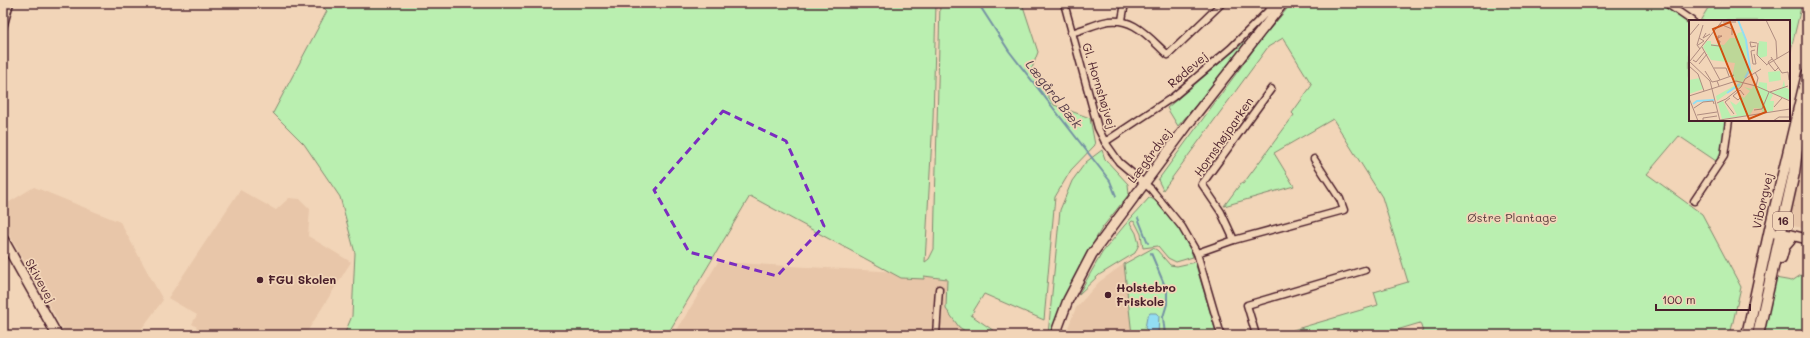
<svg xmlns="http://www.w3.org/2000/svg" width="1810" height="338" font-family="Mali,sans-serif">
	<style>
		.built { fill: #e8c6a9 }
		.green { fill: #baefb0; stroke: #82876e }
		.water { fill: #92def3; stroke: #7592a3 }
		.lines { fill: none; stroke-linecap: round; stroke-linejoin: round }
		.stream { stroke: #7592a3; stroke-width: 2 }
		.street-casing { stroke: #4a1f2b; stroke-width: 9 }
		.secondary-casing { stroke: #4a1f2b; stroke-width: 12 }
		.primary-casing { stroke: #4a1f2b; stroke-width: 13 }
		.street { stroke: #f2d5b8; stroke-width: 6 }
		.secondary { stroke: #f2d5b8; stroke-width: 9 }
		.primary { stroke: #f2d5b8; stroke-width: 10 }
		.marked { fill: none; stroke: #7b2cbf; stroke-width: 3; stroke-dasharray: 8 5; stroke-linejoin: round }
		.poi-dot { fill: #4a1f2b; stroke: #f2d5b8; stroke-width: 1.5 }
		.labels { text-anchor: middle; stroke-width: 3.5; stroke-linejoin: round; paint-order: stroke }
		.shield { fill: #f2d5b8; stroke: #7c5655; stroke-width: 1 }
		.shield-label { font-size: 11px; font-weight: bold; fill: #4a1f2b }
		.street-label { font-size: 12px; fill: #4a1f2b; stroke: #f2d5b8 }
		.park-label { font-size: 12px; fill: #5b3e3f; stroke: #f2d5b8 }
		.poi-label { font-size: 12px; font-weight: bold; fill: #4a1f2b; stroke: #f2d5b8; text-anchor: start }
		.water-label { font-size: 13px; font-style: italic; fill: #553c49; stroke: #f2d5b8 }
		.inset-river { fill: none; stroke: #92def3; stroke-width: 2 }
		.inset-road { fill: none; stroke: #af8c80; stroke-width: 1 }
		.view { fill: #d05011; fill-opacity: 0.15; stroke: #d05011; stroke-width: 2 }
		.inset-edge { fill: none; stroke: #4a1f2b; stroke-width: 2 }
	</style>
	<rect width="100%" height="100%" fill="#f2d5b8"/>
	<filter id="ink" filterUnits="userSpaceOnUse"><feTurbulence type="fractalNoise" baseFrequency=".025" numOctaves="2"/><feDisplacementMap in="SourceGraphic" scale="8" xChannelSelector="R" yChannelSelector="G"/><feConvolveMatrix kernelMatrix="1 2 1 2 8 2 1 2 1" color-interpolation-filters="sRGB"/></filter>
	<g filter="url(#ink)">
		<!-- built -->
		<g class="built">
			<polygon points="1807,142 1807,229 1789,225"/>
			<polygon points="34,187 120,222 163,300 137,335 66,335 3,223 3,206"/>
			<polygon points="240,190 276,210 289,198 300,199 310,209 308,236 351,262 305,335 192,335 197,327 192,324 197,315 168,298"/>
			<polygon points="718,262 899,272 947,279 946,309 959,327 971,335 674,335"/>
			<polygon points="1124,264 1132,335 1065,335 1076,308 1099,282"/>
		</g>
		<!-- green -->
		<g class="green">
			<polygon points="319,3 936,3 933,119 925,262 929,259 934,249 940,3 1022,3 1038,52 1031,71 1054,105 1090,118 1095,145 1071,170 1055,197 1044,320 984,294 971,315 997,333 996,335 971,335 959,327 946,309 947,279 924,276 924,279 901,278 750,196 667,335 344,335 352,316 355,253 340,197 304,144 273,113 327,11"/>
			<path d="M 1292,3 L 1661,3 L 1690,23 L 1690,120 L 1725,120 C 1725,135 1724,149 1716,161 L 1679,136 L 1647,174 L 1702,214 L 1741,287 L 1730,335 L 1424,335 L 1420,323 L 1380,335 L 1295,335 L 1293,330 L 1378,305 L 1374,292 L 1408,282 L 1382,197 L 1333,119 L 1274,153 L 1294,186 L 1224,206 L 1241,183 L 1243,184 L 1294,115 L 1292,113 L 1312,85 L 1283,38 L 1268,47 L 1163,190 L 1158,180 L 1263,37 Z"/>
			<polygon points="1711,3 1802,3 1789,58 1789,21 1700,21"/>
			<polygon points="1247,40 1203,97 1178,126 1167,108"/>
			<polygon points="1102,150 1105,159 1128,184 1129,194 1102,228 1084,259 1064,299 1052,335 1048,335 1060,210 1072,181 1086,162"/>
			<path d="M 1149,198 L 1151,198 C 1168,208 1187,238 1193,257 L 1176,262 L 1168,258 L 1158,246 L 1143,248 L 1141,234 L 1135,222 L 1132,221 L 1130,223 L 1136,233 L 1139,244 L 1135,253 L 1099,275 L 1078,295 L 1102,253 L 1124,226 Z"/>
			<polygon points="1153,248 1157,250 1170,265 1177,266 1195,262 1217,335 1132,335 1124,264"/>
			<polygon points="1807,271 1807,335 1761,335 1775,278 1792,281"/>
		</g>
		<!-- water -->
		<polygon class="water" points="1150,313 1156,313 1159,316 1158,334 1156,335 1152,335 1145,328 1147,317"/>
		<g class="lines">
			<!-- stream -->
			<g class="stream">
				<polyline points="978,3 1009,51 1110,181 1116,196"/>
				<polyline points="1138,218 1148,243"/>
				<polyline points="1151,253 1167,291 1167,304 1163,317 1165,335"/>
			</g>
			<!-- street casing -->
			<g class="street-casing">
				<g id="street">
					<polyline points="1064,3 1098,128 1105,142 1119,162 1151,189 1182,227 1197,253 1221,335"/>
					<polyline points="1666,3 1692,21"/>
					<polyline points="1122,20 1125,3"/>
					<polyline points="3,28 10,3"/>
					<path d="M 1071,33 C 1083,30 1093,25 1104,22 C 1133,15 1149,38 1168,55 L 1222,3"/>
					<polyline points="1105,142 1173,97 1231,48 1276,3"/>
					<polyline points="1694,201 1724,156 1729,120"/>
					<polyline points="1234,240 1221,212 1202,184 1271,89"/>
					<polyline points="1197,253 1234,240 1344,210 1340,199 1314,159"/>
					<polyline points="936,335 939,289"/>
					<polyline points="1256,335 1247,305 1365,270"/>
				</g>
			</g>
			<!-- secondary casing -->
			<g class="secondary-casing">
				<g id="secondary">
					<polyline points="1775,233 1791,235 1807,239"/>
					<polyline points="3,239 57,335"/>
					<polyline points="1055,335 1068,300 1092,254 1192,119 1283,3"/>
				</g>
			</g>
			<!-- primary casing -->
			<g class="primary-casing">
				<g id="primary">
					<polyline points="1781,258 1784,247 1790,240"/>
					<polyline points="1747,335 1770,229 1807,74"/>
					<polyline points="1758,335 1794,173 1801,119"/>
				</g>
			</g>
			<!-- street -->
			<use href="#street" class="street"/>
			<!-- secondary -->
			<use href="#secondary" class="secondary"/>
			<!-- primary -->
			<use href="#primary" class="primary"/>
		</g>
	</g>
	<!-- marked area -->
	<path class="marked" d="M 723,111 L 786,141 L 824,226 L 777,276 L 689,252 L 654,190 Z"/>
	<!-- markers -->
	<g class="poi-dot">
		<circle cx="260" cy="280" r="4"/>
		<circle cx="1108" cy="295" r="4"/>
	</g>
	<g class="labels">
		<!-- shield labels -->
		<rect class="shield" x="1773" y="212" width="20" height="18" rx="3"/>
		<g class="shield-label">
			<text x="1783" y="225">16</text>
		</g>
		<!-- street labels -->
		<g class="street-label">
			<text transform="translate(1188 70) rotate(-40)" y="4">Rødevej</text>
			<text transform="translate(1099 86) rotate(73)" y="4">Gl. Hornshøjvej</text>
			<text transform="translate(1224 137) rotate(-55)" y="4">Hornshøjparken</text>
			<text transform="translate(1150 156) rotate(-53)" y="4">Lægårdvej</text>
			<text transform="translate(1763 201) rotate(-77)" y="4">Viborgvej</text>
			<text transform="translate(40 281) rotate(61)" y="4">Skivevej</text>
		</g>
		<!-- park labels -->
		<g class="park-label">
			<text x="1512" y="222">Østre Plantage</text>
		</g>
		<!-- poi labels -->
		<g class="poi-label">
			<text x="268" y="284">FGU Skolen</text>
			<text x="1116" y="292">Holstebro<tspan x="1116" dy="14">Friskole</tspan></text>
		</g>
		<!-- water labels -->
		<g class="water-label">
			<text transform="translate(1054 94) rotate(52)" y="5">Lægård Bæk</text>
		</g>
	</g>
	<!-- overview -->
	<g transform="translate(1689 20)">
		<rect width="101" height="101" fill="#f2d5b8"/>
		<path d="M 53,12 L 57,20 L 58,44 L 64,51 L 58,55 L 52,66 L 47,70 L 45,68 L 28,81 L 27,76 L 50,63 L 46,61 L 46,57 L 43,58 L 46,43 L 22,40 L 14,27 L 18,21 L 22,21 L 22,24 L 35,25 L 41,18 L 47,18 L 49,13 ZM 70,21 L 78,22 L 78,36 L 71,38 L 68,33 ZM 91,51 L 92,60 L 80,62 L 79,52 ZM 11,58 L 14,69 L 0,74 L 0,60 ZM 95,60 L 96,67 L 101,70 L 101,80 L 82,73 L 93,68 ZM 70,62 L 78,63 L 78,70 L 84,75 L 81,81 L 85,81 L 84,91 L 73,93 L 73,89 L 65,88 L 61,95 L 33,99 L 29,83 L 34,81 L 42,96 L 48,95 L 41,81 L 47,85 L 53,79 L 49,74 L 55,78 L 61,71 L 55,67 L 63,69 L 64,66 L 69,67 Z" fill="#baefb0"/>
		<path class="inset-river" d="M 49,0 L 57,20 L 61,49 L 56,58M 38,73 L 51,64M 4,84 L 8,81 L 25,80"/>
		<path class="inset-road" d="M 77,0 L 87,21 L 88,39M 34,2 L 47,2M 31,4 L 43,9 L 43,15M 17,13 L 14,18 L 21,14M 0,16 L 10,4M 69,23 L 68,35 L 78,45M 9,25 L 15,21 L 10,18M 22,25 L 30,26 L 31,21 L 29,21 L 29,16 L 33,16 L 29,18M 67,26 L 62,27 L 61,22 L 68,23M 13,27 L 31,60M 11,29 L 8,25 L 14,5M 65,34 L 67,44 L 64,44 L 62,31 L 66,30M 82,37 L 93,53 L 99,52 L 100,60M 83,39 L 79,42 L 81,45 L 86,51 L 90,47M 4,40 L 7,42 L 16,31M 0,41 L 21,61 L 31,101M 1,41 L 34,0M 10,44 L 18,34M 77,45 L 101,31M 0,46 L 9,54 L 15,71M 25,48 L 37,48 L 40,56M 16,51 L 23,62 L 28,61M 66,52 L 69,58 L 67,66M 30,66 L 28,61 L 45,55M 81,72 L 99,66M 0,76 L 47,61 L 67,66 L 101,81M 0,78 L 9,101M 41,78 L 36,82 L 45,94M 51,78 L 49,80 L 44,76 L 51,70 L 55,75M 28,83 L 37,79 L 52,67 L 56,59 L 72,49M 85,87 L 93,78M 5,88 L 14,82 L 24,81 L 25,84M 65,90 L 73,89 L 80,72M 8,95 L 28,92M 31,100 L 101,89M 14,101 L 14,98 L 28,96M 84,101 L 90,97 L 101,97"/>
		<path class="view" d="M 41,2 L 77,92 L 60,99 L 24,9 Z"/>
		<rect width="101" height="101" class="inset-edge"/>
	</g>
	<!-- margin -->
	<rect width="1810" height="338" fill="none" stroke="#f2d5b8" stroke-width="16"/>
	<rect x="8" y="8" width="1794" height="322" fill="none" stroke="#4a1f2b" stroke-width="1.5" filter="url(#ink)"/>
	<!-- scale -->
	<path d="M1656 304v6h94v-6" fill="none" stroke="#4a1f2b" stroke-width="2"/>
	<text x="1662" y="304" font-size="12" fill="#4a1f2b" stroke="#f2d5b8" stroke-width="3" paint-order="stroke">100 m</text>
</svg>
